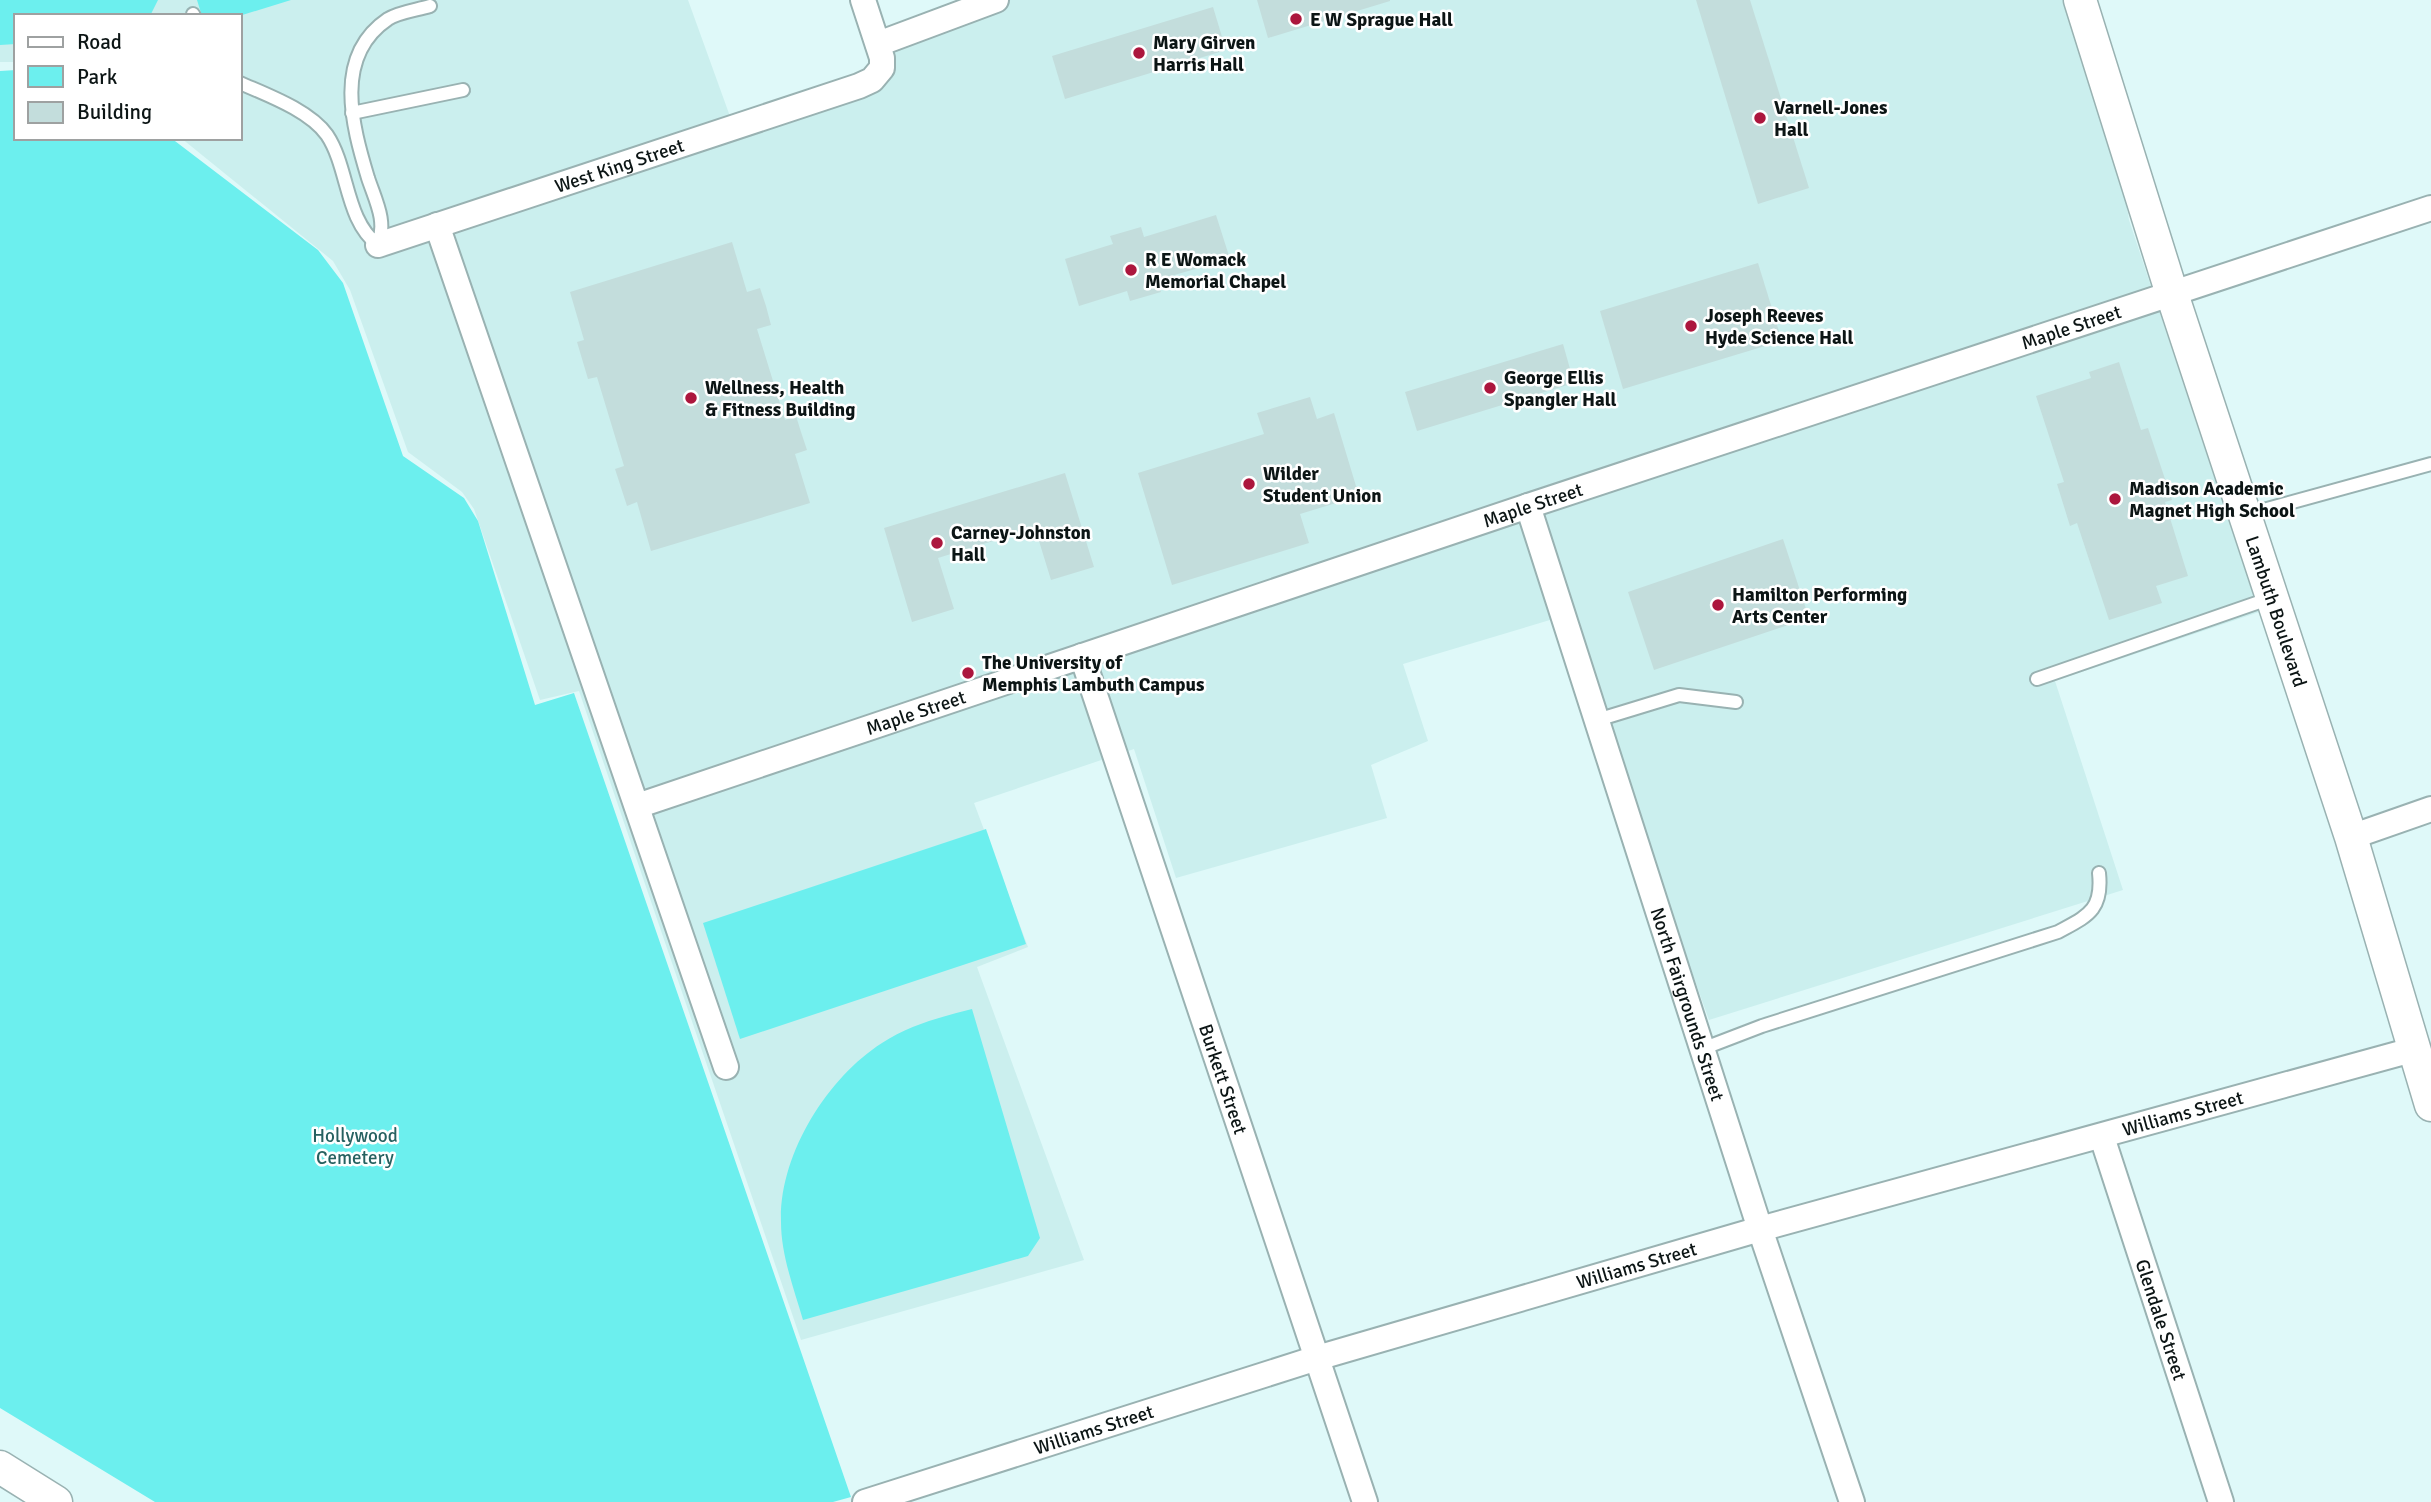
<svg xmlns="http://www.w3.org/2000/svg" width="2431" height="1502" font-family="Signika,sans-serif">
	<style>
		.built { fill: #cbefee }
		.green { fill: #6cefee }
		.building { fill: #c3dddc }
		.lines { fill: none; stroke-linecap: round; stroke-linejoin: round }
		.service-casing { stroke: #99b2b2; stroke-width: 16 }
		.minor-casing { stroke: #99b2b2; stroke-width: 28 }
		.tertiary-casing { stroke: #99b2b2; stroke-width: 35 }
		.service { stroke: #fff; stroke-width: 12 }
		.minor { stroke: #fff; stroke-width: 24 }
		.tertiary { stroke: #fff; stroke-width: 32 }
		.poi-dot { fill: #ac163d; stroke: #fff; stroke-width: 2.5 }
		.labels { text-anchor: middle; stroke-width: 5; stroke-linejoin: round; paint-order: stroke }
		.poi-label { font-size: 19px; font-weight: bold; fill: #0c1515; stroke: #fff; text-anchor: start }
		.street-label { font-size: 19px; fill: #0c1515; stroke: #fff }
		.park-label { font-size: 19px; fill: #266160; stroke: #fff }
	</style>
	<rect width="100%" height="100%" fill="#dff9f9"/>
	<!-- built -->
	<polygon class="built" points="0,0 688,0 736,133 875,86 886,47 1009,0 2067,0 2119,156 2129,220 2259,612 2055,681 2123,890 1709,1020 1603,723 1570,614 1403,664 1428,741 1371,765 1387,818 1176,878 1134,749 974,803 1028,947 977,967 1084,1260 801,1340 579,691 540,700 474,509 462,492 408,452 350,290 333,261 181,138 240,138 240,16 16,16 16,62 0,62"/>
	<!-- green -->
	<g class="green">
		<polygon points="0,0 158,0 150,16 16,16 16,44 0,45"/>
		<polygon points="197,0 291,0 239,16 202,16"/>
		<polygon points="16,70 16,138 171,138 318,250 343,283 403,456 464,498 478,521 535,705 574,693 851,1497 833,1502 155,1502 0,1408 0,71"/>
		<polygon points="986,829 1026,944 740,1039 703,923"/>
		<path d="M 972,1009 L 1040,1238 L 1028,1256 L 803,1320 C 794,1289 781,1255 781,1222 C 779,1155 827,1078 882,1043 C 909,1025 941,1017 972,1009 Z"/>
	</g>
	<!-- building -->
	<g class="building">
		<polygon points="1257,0 1390,0 1390,1 1268,38"/>
		<polygon points="1696,0 1750,0 1809,188 1758,204"/>
		<polygon points="1213,7 1226,50 1065,99 1052,56"/>
		<polygon points="1216,215 1230,259 1157,280 1161,292 1130,301 1127,291 1079,306 1065,259 1113,244 1110,236 1141,227 1144,237"/>
		<polygon points="732,242 747,292 760,288 766,306 771,325 757,329 785,420 796,416 801,432 807,450 795,454 810,503 651,551 637,502 627,506 615,469 624,466 597,377 588,379 577,342 584,340 570,292"/>
		<polygon points="1758,263 1782,341 1623,389 1600,311"/>
		<polygon points="1563,344 1574,383 1417,431 1405,392"/>
		<polygon points="2119,362 2141,430 2148,428 2172,500 2165,502 2188,576 2156,586 2162,603 2109,620 2077,523 2070,526 2057,484 2064,482 2036,396 2091,378 2089,372"/>
		<polygon points="1310,397 1317,419 1334,413 1359,496 1300,514 1309,543 1172,585 1138,473 1264,434 1257,413"/>
		<polygon points="1065,473 1094,567 1051,580 1035,528 938,558 954,609 912,622 884,528"/>
		<polygon points="1783,539 1809,618 1654,670 1628,592"/>
	</g>
	<g class="lines">
		<!-- service casing -->
		<g class="service-casing">
			<g id="service">
				<polyline points="193,14 194,16"/>
				<path d="M 240,83 C 267,95 309,110 327,135 C 349,168 345,220 378,245 C 387,221 376,202 368,178 C 352,125 333,56 388,19 C 399,12 417,10 430,6"/>
				<polyline points="352,113 463,90"/>
				<polyline points="2245,515 2431,464"/>
				<polyline points="2037,679 2271,598"/>
				<polyline points="1597,720 1679,695 1736,702"/>
				<path d="M 1702,1049 L 1762,1026 L 2058,932 C 2087,916 2103,911 2099,873"/>
			</g>
		</g>
		<!-- minor casing -->
		<g class="minor-casing">
			<g id="minor">
				<polyline points="878,44 996,0"/>
				<polyline points="437,225 726,1067"/>
				<path id="s1" d="M 378,245 L 859,86 L 872,80 L 882,68 L 882,58 L 863,0"/>
				<path id="s2" d="M 1528,506 L 1760,1229 L 1852,1502"/>
				<path id="s3" d="M 1082,656 L 1365,1502"/>
				<path id="s4" d="M 637,806 L 1528,506 L 2431,208"/>
				<polyline points="2351,837 2431,809"/>
				<path id="s5" d="M 2102,1137 L 2221,1502"/>
				<path id="s6" d="M 865,1502 L 1317,1358 L 1760,1229 L 2412,1050"/>
			</g>
		</g>
		<!-- tertiary casing -->
		<g class="tertiary-casing">
			<g id="tertiary">
				<path id="s7" d="M 2080,0 L 2172,294 L 2351,837 L 2431,1105"/>
				<polyline points="0,1467 56,1502"/>
			</g>
		</g>
		<!-- service -->
		<use href="#service" class="service"/>
		<!-- minor -->
		<use href="#minor" class="minor"/>
		<!-- tertiary -->
		<use href="#tertiary" class="tertiary"/>
	</g>
	<!-- markers -->
	<g class="poi-dot">
		<circle cx="1296" cy="19" r="7"/>
		<circle cx="1139" cy="53" r="7"/>
		<circle cx="1760" cy="118" r="7"/>
		<circle cx="1131" cy="270" r="7"/>
		<circle cx="1691" cy="326" r="7"/>
		<circle cx="1490" cy="388" r="7"/>
		<circle cx="691" cy="398" r="7"/>
		<circle cx="1249" cy="484" r="7"/>
		<circle cx="2115" cy="499" r="7"/>
		<circle cx="937" cy="543" r="7"/>
		<circle cx="1718" cy="605" r="7"/>
		<circle cx="968" cy="673" r="7"/>
	</g>
	<g class="labels">
		<!-- poi labels -->
		<g class="poi-label">
			<text x="1310" y="26">E W Sprague Hall</text>
			<text x="1153" y="49">Mary Girven<tspan x="1153" dy="22">Harris Hall</tspan></text>
			<text x="1774" y="114">Varnell-Jones<tspan x="1774" dy="22">Hall</tspan></text>
			<text x="1145" y="266">R E Womack<tspan x="1145" dy="22">Memorial Chapel</tspan></text>
			<text x="1705" y="322">Joseph Reeves<tspan x="1705" dy="22">Hyde Science Hall</tspan></text>
			<text x="1504" y="384">George Ellis<tspan x="1504" dy="22">Spangler Hall</tspan></text>
			<text x="705" y="394">Wellness, Health<tspan x="705" dy="22">&amp; Fitness Building</tspan></text>
			<text x="1263" y="480">Wilder<tspan x="1263" dy="22">Student Union</tspan></text>
			<text x="2129" y="495">Madison Academic<tspan x="2129" dy="22">Magnet High School</tspan></text>
			<text x="951" y="539">Carney-Johnston<tspan x="951" dy="22">Hall</tspan></text>
			<text x="1732" y="601">Hamilton Performing<tspan x="1732" dy="22">Arts Center</tspan></text>
			<text x="982" y="669">The University of<tspan x="982" dy="22">Memphis Lambuth Campus</tspan></text>
		</g>
		<!-- street labels -->
		<g class="street-label">
			<text dy="7" stroke="none"><textPath href="#s1" startOffset="254">West King Street</textPath></text>
			<text dy="7" stroke="none"><textPath href="#s4" startOffset="1512">Maple Street</textPath></text>
			<text dy="7" stroke="none"><textPath href="#s4" startOffset="945">Maple Street</textPath></text>
			<text dy="7" stroke="none"><textPath href="#s7" startOffset="642">Lambuth Boulevard</textPath></text>
			<text dy="7" stroke="none"><textPath href="#s4" startOffset="294">Maple Street</textPath></text>
			<text dy="7" stroke="none"><textPath href="#s2" startOffset="523">North Fairgrounds Street</textPath></text>
			<text dy="7" stroke="none"><textPath href="#s3" startOffset="446">Burkett Street</textPath></text>
			<text dy="7" stroke="none"><textPath href="#s6" startOffset="1374">Williams Street</textPath></text>
			<text dy="7" stroke="none"><textPath href="#s6" startOffset="807">Williams Street</textPath></text>
			<text dy="7" stroke="none"><textPath href="#s5" startOffset="192">Glendale Street</textPath></text>
			<text dy="7" stroke="none"><textPath href="#s6" startOffset="240">Williams Street</textPath></text>
		</g>
		<!-- park labels -->
		<g class="park-label">
			<text x="355" y="1142">Hollywood<tspan x="355" dy="22">Cemetery</tspan></text>
		</g>
	</g>
	<!-- legend -->
	<rect x="14" y="14" width="228" height="126" fill="#ffffff" stroke="#9ea1a1" stroke-width="2"/>
	<rect x="28" y="37" width="35" height="10" fill="#ffffff" stroke="#9ea1a1" stroke-width="2"/>
	<text x="77" y="49" font-size="21" fill="#0c1515">Road</text>
	<rect x="28" y="66" width="35" height="21" fill="#6cefee" stroke="#9ea1a1" stroke-width="2"/>
	<text x="77" y="84" font-size="21" fill="#0c1515">Park</text>
	<rect x="28" y="102" width="35" height="21" fill="#c3dddc" stroke="#9ea1a1" stroke-width="2"/>
	<text x="77" y="119" font-size="21" fill="#0c1515">Building</text>
</svg>
